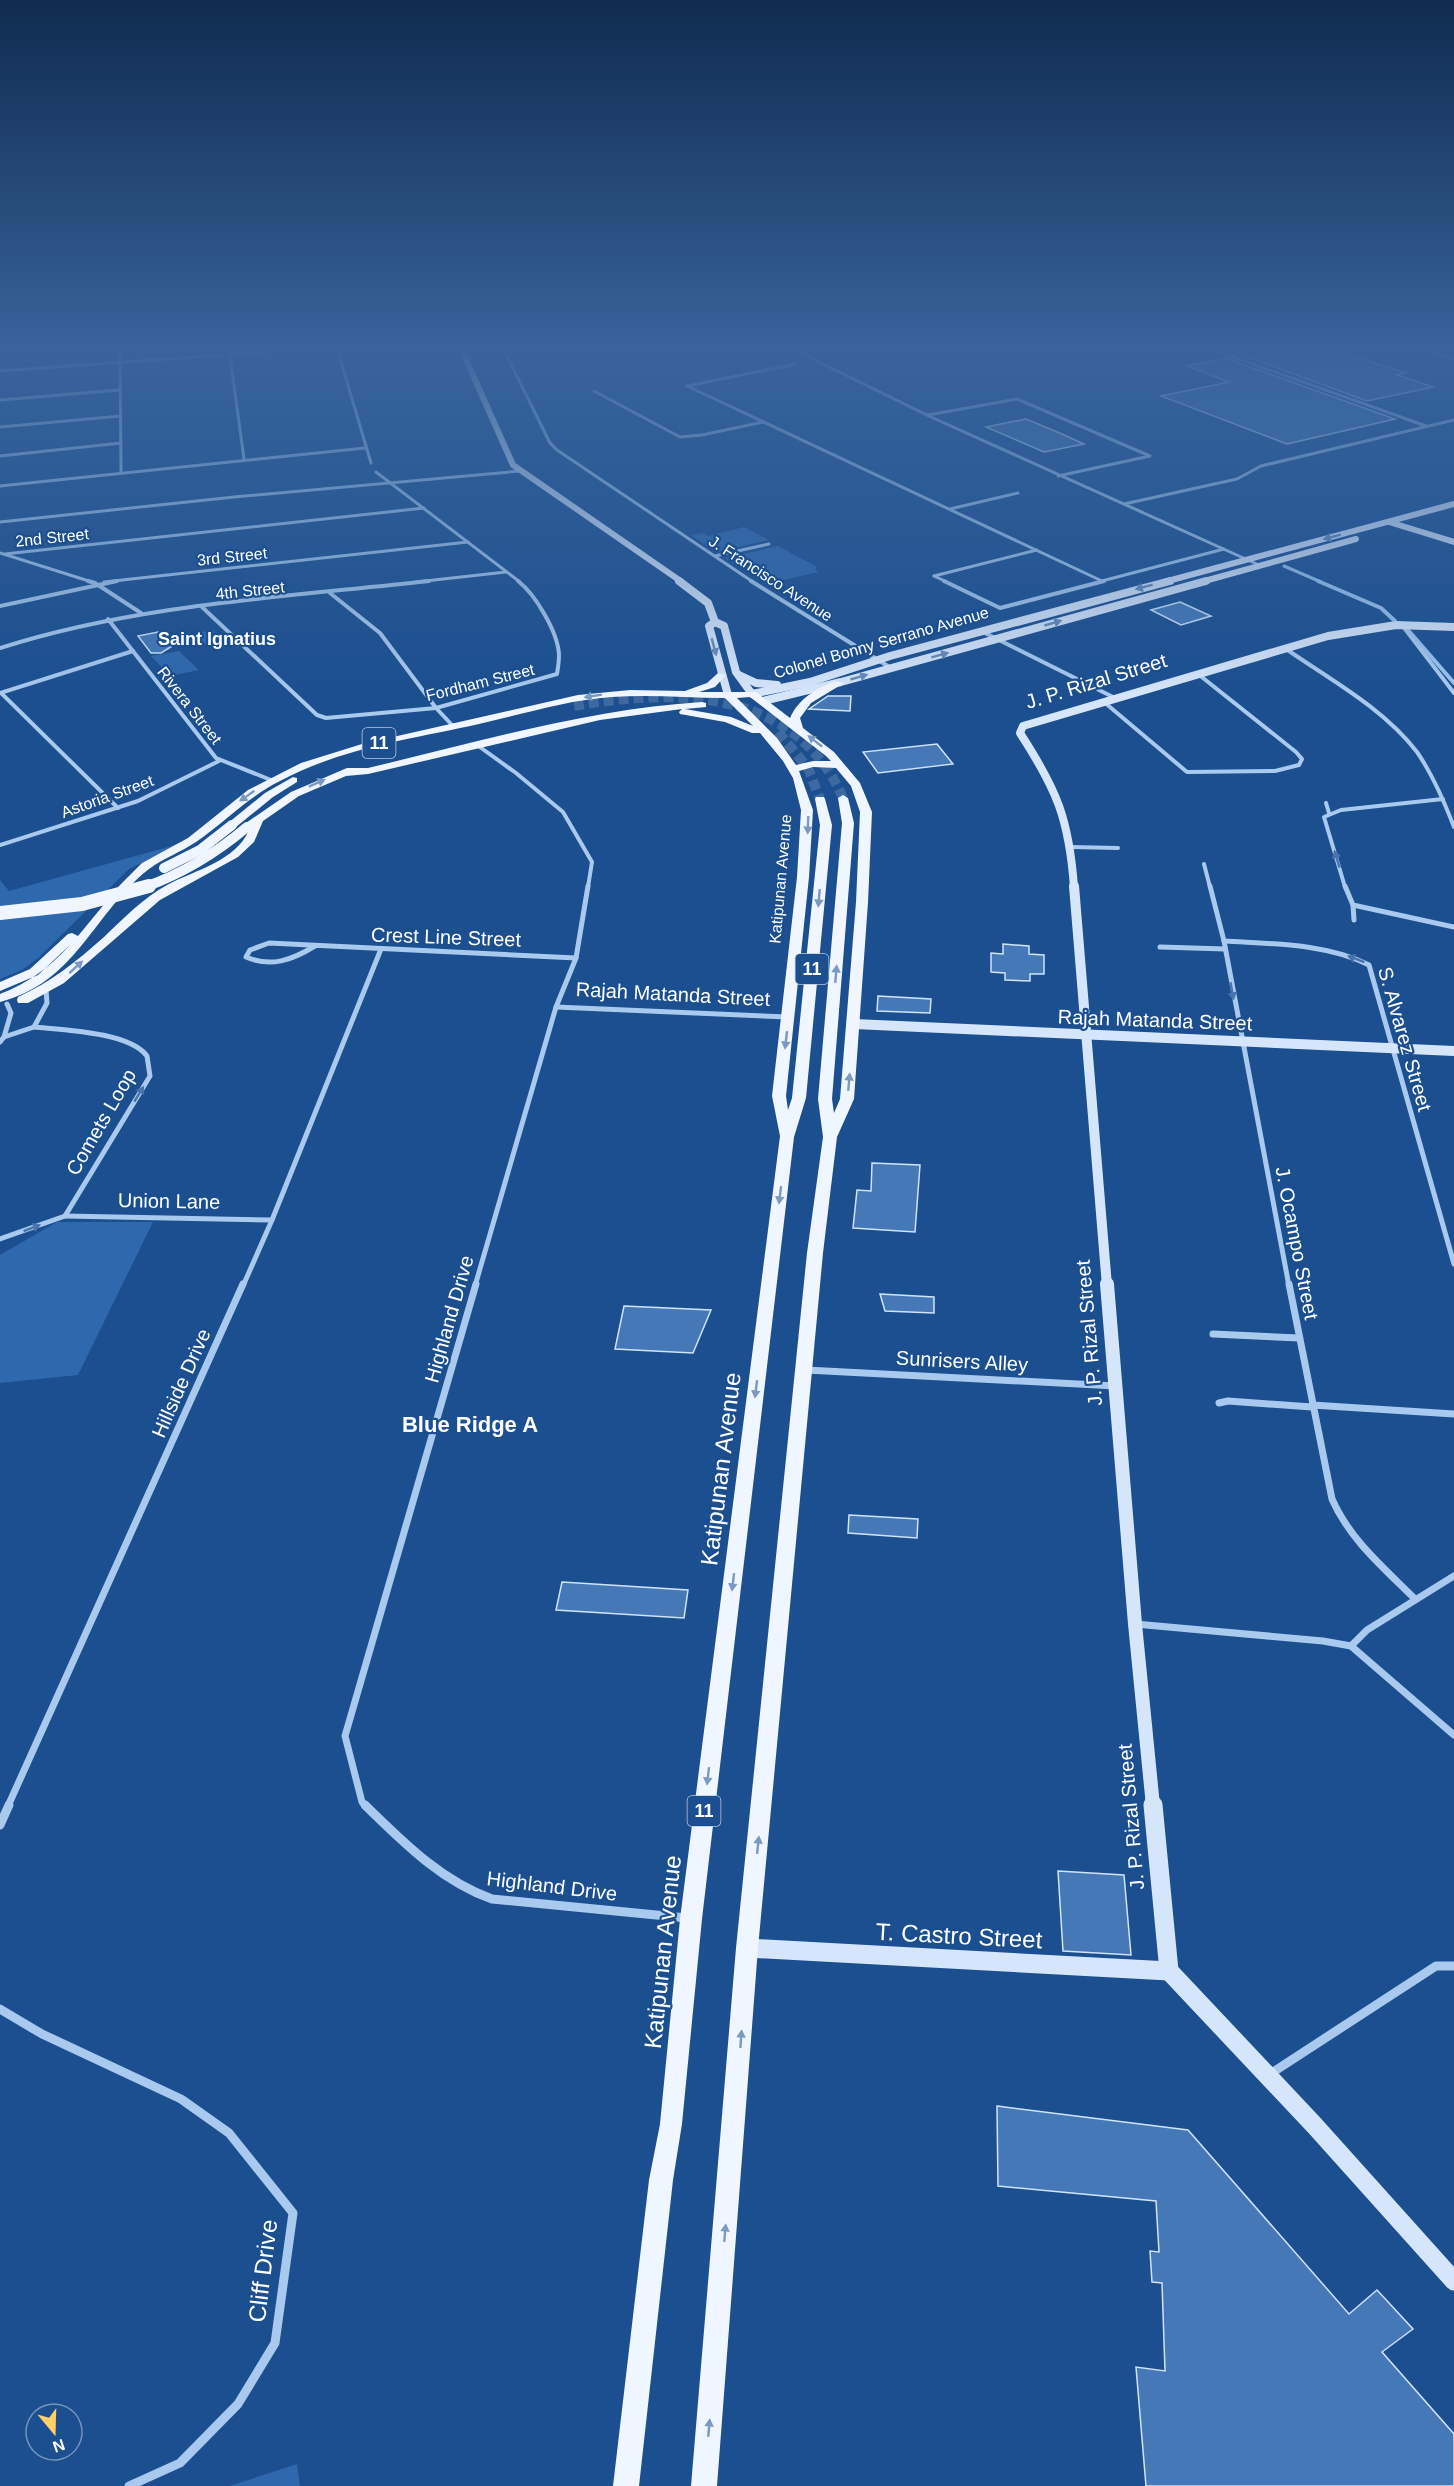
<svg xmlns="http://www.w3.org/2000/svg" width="1454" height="2486" font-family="Arial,sans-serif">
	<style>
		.green { fill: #2e69ad }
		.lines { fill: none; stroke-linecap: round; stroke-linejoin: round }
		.stream-far1 { stroke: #9cc4f0; stroke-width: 3 }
		.stream { stroke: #9cc4f0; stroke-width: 4 }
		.building { fill: #4478b7; stroke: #cfe3fa; stroke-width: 1.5 }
		.primary-tunnel { stroke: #3d69a0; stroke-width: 10; stroke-dasharray: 10 5; stroke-linecap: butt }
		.street-far4 { stroke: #a9c9ee; stroke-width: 3 }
		.street-far3 { stroke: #a9c9ee; stroke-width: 4 }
		.street-far2 { stroke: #a9c9ee; stroke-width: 5 }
		.street-far1 { stroke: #a9c9ee; stroke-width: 7 }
		.street { stroke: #a9c9ee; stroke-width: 9 }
		.secondary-far4 { stroke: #d6e6fa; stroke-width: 6 }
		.secondary-far3 { stroke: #d6e6fa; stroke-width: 8 }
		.secondary-far2 { stroke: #d6e6fa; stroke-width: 10 }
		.secondary-far1 { stroke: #d6e6fa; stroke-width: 14 }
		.secondary { stroke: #d6e6fa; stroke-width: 19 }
		.primary { fill: #f0f6ff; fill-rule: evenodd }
		.primary-bridge-far1 { stroke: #f0f6ff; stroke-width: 10 }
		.primary-bridge { stroke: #f0f6ff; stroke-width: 14 }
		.oneway { fill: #668bba }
		.oneway2 { fill: #7b9ac1 }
		.oneway3 { fill: #4674ac }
		.labels { text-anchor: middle; stroke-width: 4.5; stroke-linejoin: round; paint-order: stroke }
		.far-street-label { font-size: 16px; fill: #fff; stroke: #1b4f8f }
		.far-quarter-label { font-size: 18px; font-weight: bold; fill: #fff; stroke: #1b4f8f }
		.shield { fill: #1b4f8f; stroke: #bbcadd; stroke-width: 1.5 }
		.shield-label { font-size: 18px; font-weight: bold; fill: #fff }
		.street-label { font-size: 20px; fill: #fff; stroke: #1b4f8f }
		.quarter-label { font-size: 22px; font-weight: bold; fill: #fff; stroke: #1b4f8f }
		.near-street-label { font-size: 24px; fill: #fff; stroke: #1b4f8f }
	</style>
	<rect width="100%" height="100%" fill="#1b4f8f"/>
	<!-- green -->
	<g class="green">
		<polygon points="744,527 769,540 716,552 691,535 703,533 708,536"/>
		<polygon points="778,546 817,567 815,570 819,572 766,584 725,558"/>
		<polygon points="213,630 222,641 187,647 179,636"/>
		<polygon points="179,651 199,670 170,676 151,656"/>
		<polygon points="179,844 129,869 38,958 22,970 0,979 0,880 9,891"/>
		<polygon points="57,1222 153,1222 78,1375 0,1383 0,1255"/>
		<polygon points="297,2464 300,2486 230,2486"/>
	</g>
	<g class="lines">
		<!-- stream-far1 -->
		<polyline class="stream-far1" points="1284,566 1321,582"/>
		<!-- stream -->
		<g class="stream">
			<polyline points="1318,581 1381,608 1395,621"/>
			<polyline points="1408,630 1454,683"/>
		</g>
	</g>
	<!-- building -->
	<g class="building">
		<polygon points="1223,348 1328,348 1406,373 1397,375 1433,387 1367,401"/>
		<polygon points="1225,358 1395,419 1287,444 1161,396 1229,382 1187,366"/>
		<polygon points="1026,419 1062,434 1084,444 1044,452 986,427"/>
		<polygon points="1180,602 1211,616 1181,625 1151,610"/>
		<polygon points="163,631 174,645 161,653 151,653 138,636"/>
		<polygon points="828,696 851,696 850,711 809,709"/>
		<polygon points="937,744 953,764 878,773 863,752"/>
		<polygon points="1003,944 1029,946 1029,954 1044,955 1044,974 1030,974 1030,981 1005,980 1005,973 991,972 991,953 1003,954"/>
		<polygon points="878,996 931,999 930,1013 877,1011"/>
		<polygon points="872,1163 920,1165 915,1232 853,1228 857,1190 871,1191"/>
		<polygon points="880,1294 934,1297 934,1313 885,1311"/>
		<polygon points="624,1306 711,1310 693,1353 615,1349"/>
		<polygon points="849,1515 918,1519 917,1538 848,1533"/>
		<polygon points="562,1582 688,1590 684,1618 556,1610"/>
		<polygon points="1058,1871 1124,1875 1131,1955 1063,1951"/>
		<polygon points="997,2106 1188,2130 1349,2314 1377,2290 1413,2329 1382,2352 1454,2434 1454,2486 1146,2486 1136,2367 1165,2371 1162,2283 1152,2282 1150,2251 1159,2252 1156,2201 998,2186"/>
	</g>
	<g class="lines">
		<!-- primary-tunnel -->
		<g class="primary-tunnel">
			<path d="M 574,706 C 676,688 795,688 843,798"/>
			<polyline points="778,732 808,768 820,799"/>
		</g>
		<!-- street-far4 -->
		<g class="street-far4">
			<polyline points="120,348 121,472"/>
			<polyline points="229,348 244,459"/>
			<polyline points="337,348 371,463"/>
			<polyline points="503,348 550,443 557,450 753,582"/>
			<polyline points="797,348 817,361 931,417 1259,565"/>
			<polyline points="1208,348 1426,426"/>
			<polyline points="1419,348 1454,359"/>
			<polyline points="0,371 319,348"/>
			<polyline points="687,386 1102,581"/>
			<polyline points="687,386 796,364"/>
			<polyline points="594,391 680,437 702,435 763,422"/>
			<polyline points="0,400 120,390"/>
			<polyline points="928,415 1017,399 1150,456 1058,476"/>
			<polyline points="0,427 121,416"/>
			<polyline points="0,456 121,443"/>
			<polyline points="376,472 520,582"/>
			<polyline points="0,486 365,448"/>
			<polyline points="1124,504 1237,479 1261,466 1454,420"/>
			<polyline points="950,509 1018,493"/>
			<polyline points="0,522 234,497 520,471"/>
			<polyline points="0,553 92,582"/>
			<polyline points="5,554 424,508"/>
			<polyline points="715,556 769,544"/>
			<polyline points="934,576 947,582"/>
			<polyline points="934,576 1037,550"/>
			<polyline points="104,582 468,542"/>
			<polyline points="416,582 506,572"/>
			<polyline points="1098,582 1224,549"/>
		</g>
		<!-- street-far3 -->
		<g class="street-far3">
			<polyline points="88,581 95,583 141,613"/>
			<polyline points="751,581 891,668"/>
			<polyline points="944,581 1000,608 1104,581"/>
			<polyline points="330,593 380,633 436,708 452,725"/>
			<polyline points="0,606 117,581"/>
			<path d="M 202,607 L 317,715 L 326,718 L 436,708 L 557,674 C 558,668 559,661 559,655 C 558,632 535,594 518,581"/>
			<polyline points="108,619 216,758 271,780"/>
			<polyline points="1402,625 1454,693"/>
			<polyline points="981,631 1115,698"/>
			<path d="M 0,648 C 138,604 285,597 429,581"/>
			<path d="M 1286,649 C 1331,680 1383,708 1417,752 C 1433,775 1444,801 1454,827"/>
			<polyline points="0,693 133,651"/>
			<polyline points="1,693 118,808"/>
			<polyline points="1104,702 1187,772 1275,771 1299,765 1302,759 1296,752 1198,674"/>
			<polyline points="477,745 516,773 563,812 592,862 588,887"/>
			<polyline points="1326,803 1329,813"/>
			<polyline points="0,845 138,801 219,761"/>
			<polyline points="1071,847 1118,848"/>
			<polyline points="1204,864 1210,887"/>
			<polyline points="1345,887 1324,817 1341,810 1443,799"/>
		</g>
		<!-- street-far2 -->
		<g class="street-far2">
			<polyline points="1210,886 1224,941 1289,1286"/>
			<polyline points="1345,886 1353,905 1454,927"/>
			<polyline points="1353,905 1354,920"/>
			<path d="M 1224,941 C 1271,944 1326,943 1369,965 L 1454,1264"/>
			<path d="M 315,946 C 292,960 271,968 246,957 L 250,950 L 269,943 L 576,958"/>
			<polyline points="1160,947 1225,949"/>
			<polyline points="556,1007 788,1017"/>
			<polyline points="4,1037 11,1013 7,1004"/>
			<polyline points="0,1042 4,1037 34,1027 47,1003 46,990"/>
			<polyline points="65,1216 272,1220"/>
			<path d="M 0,1239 L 65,1216 L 150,1076 L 147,1056 C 129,1032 64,1030 34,1027"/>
			<polyline points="243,1286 272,1220 381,949"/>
			<polyline points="475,1286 556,1007 576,958 588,886"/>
		</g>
		<!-- street-far1 -->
		<g class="street-far1">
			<path d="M 1289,1284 L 1332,1499 C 1350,1540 1384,1568 1415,1599"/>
			<polyline points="1213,1334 1299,1338"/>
			<polyline points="806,1370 1116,1386"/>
			<polyline points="1219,1403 1228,1401 1312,1407"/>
			<polyline points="1312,1405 1454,1414"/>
			<polyline points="1135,1624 1323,1641 1351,1646 1454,1735"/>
			<polyline points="1351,1646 1367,1630 1454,1576"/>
			<polyline points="8,1806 243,1284"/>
			<polyline points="366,1806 362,1802 345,1736 476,1284"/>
		</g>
		<!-- street -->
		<g class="street">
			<path d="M 365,1805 C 403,1842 441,1881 492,1899 L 687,1918"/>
			<polyline points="0,1825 9,1805"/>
			<polyline points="0,2009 42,2034 181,2099 229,2133 293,2213 275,2343 238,2404 180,2463 129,2486"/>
			<polyline points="1270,2074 1436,1966 1454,1966"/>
		</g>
		<!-- secondary-far4 -->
		<g class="secondary-far4">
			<polyline points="461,348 513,465 682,582"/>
			<polyline points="1389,522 1454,542"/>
			<polyline points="1164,582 1454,504"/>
			<polyline points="1201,582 1356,539"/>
		</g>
		<!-- secondary-far3 -->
		<g class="secondary-far3">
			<polyline points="679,581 708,603 715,622 724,626 736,672 752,694 810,682 890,656 1170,581"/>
			<polyline points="715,622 709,626 728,695"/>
			<polyline points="739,675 756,683 777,685"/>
			<polyline points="763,701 841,682 1206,581"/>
			<path d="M 1074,887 C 1069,819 1057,790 1020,733 L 1023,726 L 1328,636 L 1396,625 L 1454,627"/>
		</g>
		<!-- secondary-far2 -->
		<g class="secondary-far2">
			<polyline points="1074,886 1107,1286"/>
			<polyline points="854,1024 1454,1051"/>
		</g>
		<!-- secondary-far1 -->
		<polyline class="secondary-far1" points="1107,1284 1135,1624 1153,1806"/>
		<!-- secondary -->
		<g class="secondary">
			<polyline points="1153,1805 1169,1971 1315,2126 1454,2281"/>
			<polyline points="747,1948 1169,1971"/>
		</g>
		<!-- primary -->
		<g class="primary">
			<path d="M 718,673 L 726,675 L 715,687 L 699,692 L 756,692 L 790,718 C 799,698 816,689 835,681 L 844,683 L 811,703 L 800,718 L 803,728 L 834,752 L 860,783 L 872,812 L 868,902 L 854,1099 L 837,1137 L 823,1253 L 758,1948 L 717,2486 L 691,2486 L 736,1948 L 807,1253 L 823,1137 L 818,1099 L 842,823 L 838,798 L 843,795 L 848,798 L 854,823 L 832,1099 L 834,1113 L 840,1099 L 856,902 L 860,812 L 851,786 L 836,768 L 813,767 L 799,771 L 813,810 L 809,877 L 786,1096 L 788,1110 L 792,1098 L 820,825 L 815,799 L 816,797 L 824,797 L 825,799 L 832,825 L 806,1098 L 794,1137 L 702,1919 L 682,2124 L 673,2180 L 639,2486 L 613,2486 L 649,2180 L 660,2124 L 680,1919 L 780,1136 L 772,1096 L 797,877 L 801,810 L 793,778 L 783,761 L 760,733 L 752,733 L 725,722 L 680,714 L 679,712 L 682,709 L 600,720 L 368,774 L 346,776 L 299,796 L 263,821 L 254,842 L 238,857 L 160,900 L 64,983 L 28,1003 L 18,1003 L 17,1000 L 18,997 C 51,982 77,961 104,937 C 124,918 143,898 167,885 C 195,870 236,861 249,830 L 243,829 L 243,825 L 291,792 L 347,768 L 368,768 C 478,742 589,709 702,702 L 706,703 L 706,707 L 685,709 L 731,717 L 753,726 L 725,698 C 688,698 650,694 612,697 C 567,700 524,714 479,724 C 413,739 341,748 280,781 C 248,797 225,822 196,842 C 181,852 164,858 149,869 C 94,912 76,983 0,1002 L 0,994 C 28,983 49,968 70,945 L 38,975 L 0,991 L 0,982 L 30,969 L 68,934 L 72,933 L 78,936 L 120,885 L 142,863 L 188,838 L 248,790 L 301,763 L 362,744 L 578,695 L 630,690 L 685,691 L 707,683 ZM 750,697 L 826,756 L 831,761 L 813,761 L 796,765 L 777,738 L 737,698 Z"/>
			<polygon points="293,777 297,778 297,782 273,797 236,827 228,827 228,823 265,793"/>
		</g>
		<!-- primary-bridge-far1 -->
		<g class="primary-bridge-far1">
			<polyline points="164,868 200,850 232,825"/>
			<path d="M 145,887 C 184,873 215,854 247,827"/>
		</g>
		<!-- primary-bridge -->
		<polyline class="primary-bridge" points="0,913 82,904 149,886"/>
	</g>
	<!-- one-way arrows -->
	<defs><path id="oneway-solid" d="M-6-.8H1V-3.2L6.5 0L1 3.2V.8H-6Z" transform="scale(1.5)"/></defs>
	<g class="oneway">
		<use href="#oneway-solid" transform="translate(1332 537) rotate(165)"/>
		<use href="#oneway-solid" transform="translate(1144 587) rotate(165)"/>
		<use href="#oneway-solid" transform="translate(1053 623) rotate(-16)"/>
		<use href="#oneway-solid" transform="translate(714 647) rotate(75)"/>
		<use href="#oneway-solid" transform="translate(940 655) rotate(-15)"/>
		<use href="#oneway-solid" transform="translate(859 677) rotate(-16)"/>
	</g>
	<g class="oneway2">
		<use href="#oneway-solid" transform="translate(593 696) rotate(171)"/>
		<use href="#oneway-solid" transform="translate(815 741) rotate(-142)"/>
		<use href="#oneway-solid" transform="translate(317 783) rotate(-24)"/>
		<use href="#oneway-solid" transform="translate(247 796) rotate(145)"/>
		<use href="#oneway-solid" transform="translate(808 825) rotate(92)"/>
		<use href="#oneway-solid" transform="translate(819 898) rotate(95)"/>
		<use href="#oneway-solid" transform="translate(76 967) rotate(-42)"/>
		<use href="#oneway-solid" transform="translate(836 974) rotate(-85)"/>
		<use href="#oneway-solid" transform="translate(786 1040) rotate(97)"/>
		<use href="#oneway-solid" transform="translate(849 1082) rotate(-85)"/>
		<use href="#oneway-solid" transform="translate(780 1195) rotate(97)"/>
		<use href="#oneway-solid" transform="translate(756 1389) rotate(97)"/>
		<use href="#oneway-solid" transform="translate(733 1582) rotate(97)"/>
		<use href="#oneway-solid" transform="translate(708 1776) rotate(97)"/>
		<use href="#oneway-solid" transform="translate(758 1845) rotate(-84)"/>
		<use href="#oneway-solid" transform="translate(741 2039) rotate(-86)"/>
		<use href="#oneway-solid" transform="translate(725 2233) rotate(-85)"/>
		<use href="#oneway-solid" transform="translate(709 2428) rotate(-85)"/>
	</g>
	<g class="oneway3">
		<use href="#oneway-solid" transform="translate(1337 859) rotate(-107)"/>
		<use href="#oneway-solid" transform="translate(1356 959) rotate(-159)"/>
		<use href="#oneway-solid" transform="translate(1232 991) rotate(80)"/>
		<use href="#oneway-solid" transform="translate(139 1094) rotate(-59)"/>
		<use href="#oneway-solid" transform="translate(32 1228) rotate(-21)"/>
	</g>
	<!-- sky -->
	<linearGradient id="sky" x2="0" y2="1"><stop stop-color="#0f2b4f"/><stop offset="0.5" stop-color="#39639b"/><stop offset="1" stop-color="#39639b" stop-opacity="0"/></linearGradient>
	<rect width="1454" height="696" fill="url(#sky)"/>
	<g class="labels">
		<!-- far-street labels -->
		<g class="far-street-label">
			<text transform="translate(52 537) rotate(-6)" y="6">2nd Street</text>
			<text transform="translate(232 556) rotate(-6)" y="6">3rd Street</text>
			<text transform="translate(771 578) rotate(33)" y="6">J. Francisco Avenue</text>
			<text transform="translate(250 590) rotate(-6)" y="6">4th Street</text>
			<text transform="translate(881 642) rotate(-16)" y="6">Colonel Bonny Serrano Avenue</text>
			<text transform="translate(480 682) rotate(-14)" y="6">Fordham Street</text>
			<text transform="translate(190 705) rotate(52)" y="6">Rivera Street</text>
			<text transform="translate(107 796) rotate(-20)" y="6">Astoria Street</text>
			<text transform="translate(780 879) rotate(-85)" y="6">Katipunan Avenue</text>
		</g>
		<!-- far-quarter labels -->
		<g class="far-quarter-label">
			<text x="217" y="645">Saint Ignatius</text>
		</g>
		<!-- shield labels -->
		<g class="shield">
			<rect x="362.5" y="728" width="33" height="30" rx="4.5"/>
			<rect x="795.5" y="954" width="33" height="30" rx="4.5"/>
			<rect x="687.5" y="1796" width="33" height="30" rx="4.5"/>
		</g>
		<g class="shield-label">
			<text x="379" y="749">11</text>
			<text x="812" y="975">11</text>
			<text x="704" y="1817">11</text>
		</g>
		<!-- street labels -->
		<g class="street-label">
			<text transform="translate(1096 681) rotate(-17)" y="7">J. P. Rizal Street</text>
			<text transform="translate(446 937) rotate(2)" y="7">Crest Line Street</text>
			<text transform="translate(673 994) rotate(3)" y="7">Rajah Matanda Street</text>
			<text transform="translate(1155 1020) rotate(2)" y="7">Rajah Matanda Street</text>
			<text transform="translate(1405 1039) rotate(74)" y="7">S. Alvarez Street</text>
			<text transform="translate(101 1122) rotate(-60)" y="7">Comets Loop</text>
			<text transform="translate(169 1201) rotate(1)" y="7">Union Lane</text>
			<text transform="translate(1297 1243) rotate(79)" y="7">J. Ocampo Street</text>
			<text transform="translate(449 1319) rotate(-74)" y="7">Highland Drive</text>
			<text transform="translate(1089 1333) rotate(-95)" y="7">J. P. Rizal Street</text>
			<text transform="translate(962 1361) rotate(3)" y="7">Sunrisers Alley</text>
			<text transform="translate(181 1383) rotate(-66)" y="7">Hillside Drive</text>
			<text transform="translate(1131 1817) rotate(-95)" y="7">J. P. Rizal Street</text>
			<text transform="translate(552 1886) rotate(7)" y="7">Highland Drive</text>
		</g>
		<!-- quarter labels -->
		<g class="quarter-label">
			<text x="470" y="1432">Blue Ridge A</text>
		</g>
		<!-- near-street labels -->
		<g class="near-street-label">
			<text transform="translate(721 1469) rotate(-83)" y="8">Katipunan Avenue</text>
			<text transform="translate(959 1936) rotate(3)" y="8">T. Castro Street</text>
			<text transform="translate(663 1952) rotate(-84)" y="8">Katipunan Avenue</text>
			<text transform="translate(263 2271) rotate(-83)" y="8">Cliff Drive</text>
		</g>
	</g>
	<!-- north arrow -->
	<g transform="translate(54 2432) rotate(161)"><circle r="28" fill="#1b4f8f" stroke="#7695bc" stroke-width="1.5"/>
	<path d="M0-4.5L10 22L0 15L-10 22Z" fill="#ffd166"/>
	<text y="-9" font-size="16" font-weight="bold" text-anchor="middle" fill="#ffffff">N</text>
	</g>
</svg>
